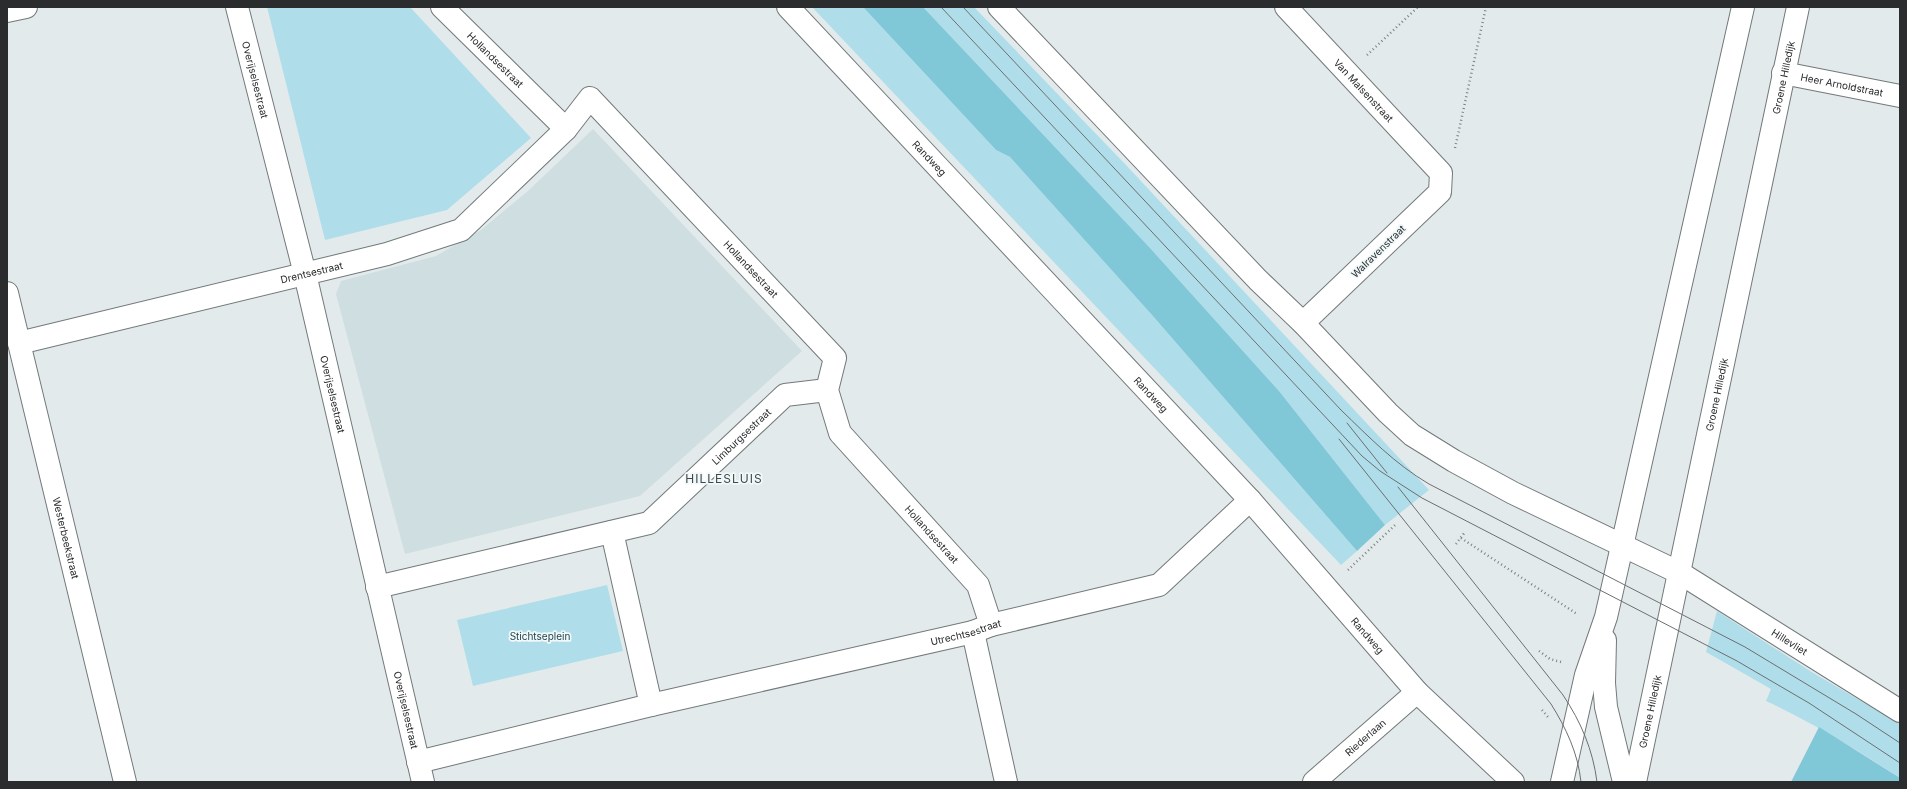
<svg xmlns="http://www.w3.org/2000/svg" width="1907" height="789" font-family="Inter,sans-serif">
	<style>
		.built { fill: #cedee1 }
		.green { fill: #afdeea }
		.water { fill: #80c7d7 }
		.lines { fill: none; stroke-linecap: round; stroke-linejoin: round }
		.minor-casing { stroke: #73797a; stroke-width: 24 }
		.path { stroke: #7e8284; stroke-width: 2.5; stroke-dasharray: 1 3; stroke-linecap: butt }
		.minor { stroke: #fff; stroke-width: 22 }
		.tram { stroke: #6c6f71; stroke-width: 1 }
		.labels { text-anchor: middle; stroke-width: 3.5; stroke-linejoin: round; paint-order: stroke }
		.street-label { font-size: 10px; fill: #2a2c2d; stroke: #f0f8f9 }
		.park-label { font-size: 10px; fill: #1c3f46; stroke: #f0f8f9 }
		.quarter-label { font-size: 12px; letter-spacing: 1px; fill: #424849; stroke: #f0f8f9 }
	</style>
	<rect width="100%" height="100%" fill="#e3eaec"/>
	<!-- built -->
	<polygon class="built" points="593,129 802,351 640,496 405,554 336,294 341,281 436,256 481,230 529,190"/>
	<!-- green -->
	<g class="green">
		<polygon points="267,7 410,7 531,138 447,210 325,240"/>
		<polygon points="812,7 863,7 996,150 1010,157 1152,315 1357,551 1341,565"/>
		<polygon points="923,7 974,7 1126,165 1429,490 1385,525 1279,391 1150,248"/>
		<polygon points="607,585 623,651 473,686 457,620"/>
		<path d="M 1717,611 L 1810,671 L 1900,724 L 1900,778 C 1856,749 1813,723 1766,701 L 1771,689 L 1706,652 Z"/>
	</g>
	<!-- water -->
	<g class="water">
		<polygon points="863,7 923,7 1150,248 1279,391 1385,525 1357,551 1152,315 1010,157 996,150"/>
		<polygon points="1819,727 1900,778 1900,782 1791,782"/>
	</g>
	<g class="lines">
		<!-- minor casing -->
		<g class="minor-casing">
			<g id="minor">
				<path id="s1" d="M 237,7 L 305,274 L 423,782"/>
				<path id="s2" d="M 442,7 L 566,129 L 590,98 L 835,358 L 827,390 L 840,433 L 978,585 L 991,625"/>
				<path id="s3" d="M 788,7 L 1250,500 L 1417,692 L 1513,782"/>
				<path id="s4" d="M 999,7 L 1258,280 L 1303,323 L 1388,413 L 1412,435 L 1454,461 L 1513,493 L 1680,573 L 1900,711"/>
				<path id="s5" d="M 1286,7 L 1441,173 L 1440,192 L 1303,323"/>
				<polyline points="7,11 26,7"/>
				<path id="s6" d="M 1783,73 L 1900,96"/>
				<path id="s7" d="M 7,293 L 125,782"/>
				<path id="s8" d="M 19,343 L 387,254 L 461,230 L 566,129"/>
				<polyline points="612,532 651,705"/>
				<path id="s9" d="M 377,587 L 649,523 L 785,395 L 827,390"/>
				<polyline points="973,632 1006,782"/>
				<polyline points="1605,640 1604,683 1606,707 1624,782"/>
				<path id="s10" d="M 418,762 L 651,705 L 973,632 L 991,625 L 1159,585 L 1250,500"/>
				<path id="s11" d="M 1314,782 L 1417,692"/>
				<polyline points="1562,782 1586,675 1606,617 1611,595 1743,7"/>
				<path id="s12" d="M 1635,782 L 1798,7"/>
			</g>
		</g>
		<!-- path -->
		<g class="path">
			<polyline points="1367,55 1418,7"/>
			<polyline points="1455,148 1486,7"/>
			<polyline points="1461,538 1577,614"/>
			<polyline points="1456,544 1465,532"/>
			<polyline points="1348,570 1395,525"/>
			<polyline points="1539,651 1550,659 1561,662"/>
			<polyline points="1542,710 1548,717"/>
		</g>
		<!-- minor -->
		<use href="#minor" class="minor"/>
		<!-- tram -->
		<g class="tram">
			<polyline points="941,7 1362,456 1380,471 1422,498 1737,661 1809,703 1900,763"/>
			<path d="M 963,7 L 1341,410 C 1369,437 1395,464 1429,484 L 1745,647 L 1856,714 L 1900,743"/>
			<polyline points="1347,423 1387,473"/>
			<path d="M 1339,439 L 1551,704 C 1566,728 1578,753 1581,782"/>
			<path d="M 1398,487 L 1563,695 C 1581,722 1593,750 1597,782"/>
		</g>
	</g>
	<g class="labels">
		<!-- street labels -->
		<g class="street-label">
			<text dy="4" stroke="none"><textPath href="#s2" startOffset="75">Hollandsestraat</textPath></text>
			<text dy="4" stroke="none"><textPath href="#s12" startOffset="720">Groene Hilledijk</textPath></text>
			<text dy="4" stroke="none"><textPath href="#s1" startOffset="75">Overijselsestraat</textPath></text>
			<text dy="4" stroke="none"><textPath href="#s6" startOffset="60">Heer Arnoldstraat</textPath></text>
			<text dy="4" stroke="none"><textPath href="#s5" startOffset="114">Van Malsenstraat</textPath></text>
			<text dy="4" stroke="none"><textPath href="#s3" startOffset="207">Randweg</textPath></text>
			<text transform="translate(1378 251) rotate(-44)" y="4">Walravenstraat</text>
			<text dy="4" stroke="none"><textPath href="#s2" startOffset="448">Hollandsestraat</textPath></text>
			<text dy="4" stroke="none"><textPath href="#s8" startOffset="301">Drentsestraat</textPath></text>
			<text dy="4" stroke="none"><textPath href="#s1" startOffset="399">Overijselsestraat</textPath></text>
			<text dy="4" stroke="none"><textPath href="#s3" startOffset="531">Randweg</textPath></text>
			<text dy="4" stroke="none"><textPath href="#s12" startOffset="396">Groene Hilledijk</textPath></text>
			<text dy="4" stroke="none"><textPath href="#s9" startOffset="406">Limburgsestraat</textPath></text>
			<text dy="4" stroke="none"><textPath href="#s2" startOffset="785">Hollandsestraat</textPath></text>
			<text dy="4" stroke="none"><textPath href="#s7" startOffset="252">Westerbeekstraat</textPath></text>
			<text dy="4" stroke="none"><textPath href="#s10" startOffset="563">Utrechtsestraat</textPath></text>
			<text dy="4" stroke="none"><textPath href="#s3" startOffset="855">Randweg</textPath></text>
			<text dy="4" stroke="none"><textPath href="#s4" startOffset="1026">Hillevliet</textPath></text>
			<text dy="4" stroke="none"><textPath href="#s1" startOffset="723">Overijselsestraat</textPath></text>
			<text dy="4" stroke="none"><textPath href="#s12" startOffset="72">Groene Hilledijk</textPath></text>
			<text dy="4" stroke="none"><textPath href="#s11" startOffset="68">Riederlaan</textPath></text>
		</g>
		<!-- park labels -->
		<g class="park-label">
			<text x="540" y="640">Stichtseplein</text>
		</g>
		<!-- quarter labels -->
		<g class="quarter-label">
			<text x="724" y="483">HILLESLUIS</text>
		</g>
	</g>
	<!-- border -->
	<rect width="1907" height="789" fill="none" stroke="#2a2c2d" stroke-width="16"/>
</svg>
